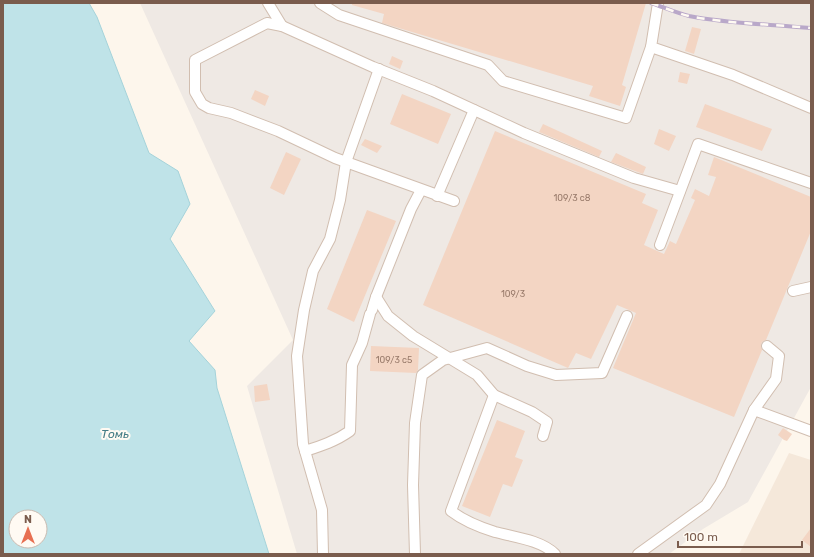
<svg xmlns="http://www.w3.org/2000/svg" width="814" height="557" font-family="Rubik,sans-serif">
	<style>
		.residential { fill: #f5e8da }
		.industrial { fill: #efe9e4 }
		.water { fill: #bfe3e8; stroke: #a5d3da; fill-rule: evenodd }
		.building { fill: #f3d5c3 }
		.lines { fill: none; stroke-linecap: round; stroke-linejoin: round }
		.minor-casing { stroke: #d1beb0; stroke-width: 12 }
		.minor { stroke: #fff; stroke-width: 10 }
		.rail-casing { stroke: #b9a8c9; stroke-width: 4 }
		.rail { stroke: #fffaf3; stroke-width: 2.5; stroke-dasharray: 8; stroke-linecap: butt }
		.labels { text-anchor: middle; stroke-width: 4; stroke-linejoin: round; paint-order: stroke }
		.number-label { font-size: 9px; fill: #987a6a }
		.water-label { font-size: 12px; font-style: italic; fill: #437c86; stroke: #fffaf3 }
	</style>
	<rect width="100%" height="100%" fill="#fdf6ec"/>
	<!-- residential -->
	<polygon class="residential" points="789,453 811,460 811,554 739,554"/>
	<!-- industrial -->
	<polygon class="industrial" points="140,3 811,3 811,387 748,502 703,529 669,554 297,554 247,386 293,340"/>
	<!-- water -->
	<path class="water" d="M 3,3 L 89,3 L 97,17 L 149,153 L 178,171 L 190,204 L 170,239 L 215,311 L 189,341 L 215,370 L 217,388 L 269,554 L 3,554 ZM 16,517 L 40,517 L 40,541 L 16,541 Z"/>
	<!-- building -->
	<g class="building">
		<polygon points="352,3 646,3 622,85 626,87 620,106 589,96 593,86 382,23 384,14 352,5"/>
		<polygon points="692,27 701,29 694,54 685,51"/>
		<polygon points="392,56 403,61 400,69 389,64"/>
		<polygon points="680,72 690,74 687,84 678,82"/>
		<polygon points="255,90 269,96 265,106 251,99"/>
		<polygon points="402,94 451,114 438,144 390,124"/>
		<polygon points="705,104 772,129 762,151 696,127"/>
		<polygon points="543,124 602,151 599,157 539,132"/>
		<polygon points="659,129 676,136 669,151 654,144"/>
		<polygon points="495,131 646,194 642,203 658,210 644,245 664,254 670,241 676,244 695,200 691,198 695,189 709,196 716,177 708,175 714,157 811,197 811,231 766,340 762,342 761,345 762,350 734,417 613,368 636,313 617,305 591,359 576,353 568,368 423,305"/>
		<polygon points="365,139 382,146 377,153 361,145"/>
		<polygon points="286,152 301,159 284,195 270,188"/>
		<polygon points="616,153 646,167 643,174 611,162"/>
		<polygon points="367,210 396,221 354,322 327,309"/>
		<polygon points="371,346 419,348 418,370 416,373 370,371"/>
		<polygon points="267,384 270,400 255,402 254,386"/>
		<polygon points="497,420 525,431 515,457 523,460 512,487 503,484 490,517 462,506"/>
		<polygon points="783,428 792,434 787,441 784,440 778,435"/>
		<polygon points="811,528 811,547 802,540"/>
	</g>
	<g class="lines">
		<!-- minor casing -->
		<g class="minor-casing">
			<g id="minor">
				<polyline points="268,3 282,26"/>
				<polyline points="320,3 339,15 488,65 503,81 626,118 651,47"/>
				<polyline points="658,3 651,47 733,75 811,108"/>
				<polyline points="437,196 474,110"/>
				<polyline points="454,201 335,158 278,131 231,113 209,108 202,104 195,92 195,60 267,23 282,26 373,67 433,91 524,133 634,178 680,191"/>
				<polyline points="660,245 698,144 811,183"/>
				<polyline points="793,291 811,287"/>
				<polyline points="376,297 388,316 413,336 477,375 494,395 532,412 547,422 543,436"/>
				<polyline points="372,310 376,297 411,209 421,190"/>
				<path d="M 494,395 L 451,511 C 464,521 479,527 495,532 C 514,537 541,540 555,554"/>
				<polyline points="754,410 776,379 779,356 767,346"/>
				<path d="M 305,451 C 321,446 336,441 350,431 L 352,365 L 362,343 L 370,314"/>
				<polyline points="323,554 322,510 303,444 297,356 304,310 313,271 330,239 340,200 346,162 379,69"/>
				<polyline points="415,554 413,485 415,423 422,375 443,360 487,348 527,366 556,375 602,373 627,316"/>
				<polyline points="638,554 706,505 720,484 754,410 811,431"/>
			</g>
		</g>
		<!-- minor -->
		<use href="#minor" class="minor"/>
		<!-- rail casing -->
		<g class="rail-casing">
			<path id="rail" d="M 651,3 C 663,7 676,13 689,16 C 729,24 770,24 811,28"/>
		</g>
		<!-- rail -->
		<use href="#rail" class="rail"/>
	</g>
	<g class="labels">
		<!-- number labels -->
		<g class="number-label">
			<text x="572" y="201">109/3 с8</text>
			<text x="513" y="297">109/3</text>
			<text x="394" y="363">109/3 с5</text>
		</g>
		<!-- water labels -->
		<g class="water-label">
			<text x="115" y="438">Томь</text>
		</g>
	</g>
	<!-- border -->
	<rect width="814" height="557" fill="none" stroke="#7a5c4d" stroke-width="8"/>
	<!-- north arrow -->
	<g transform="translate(28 529)"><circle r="19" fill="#fffaf3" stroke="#cabbb1"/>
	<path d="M0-3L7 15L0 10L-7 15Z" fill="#e76f51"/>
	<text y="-6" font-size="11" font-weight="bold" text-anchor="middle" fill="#7a5c4d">N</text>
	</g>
	<!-- scale -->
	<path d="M678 541v6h124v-6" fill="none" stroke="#7a5c4d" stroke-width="2"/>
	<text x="684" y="541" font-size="12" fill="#7a5c4d" stroke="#fffaf3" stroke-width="3" paint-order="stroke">100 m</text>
</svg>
